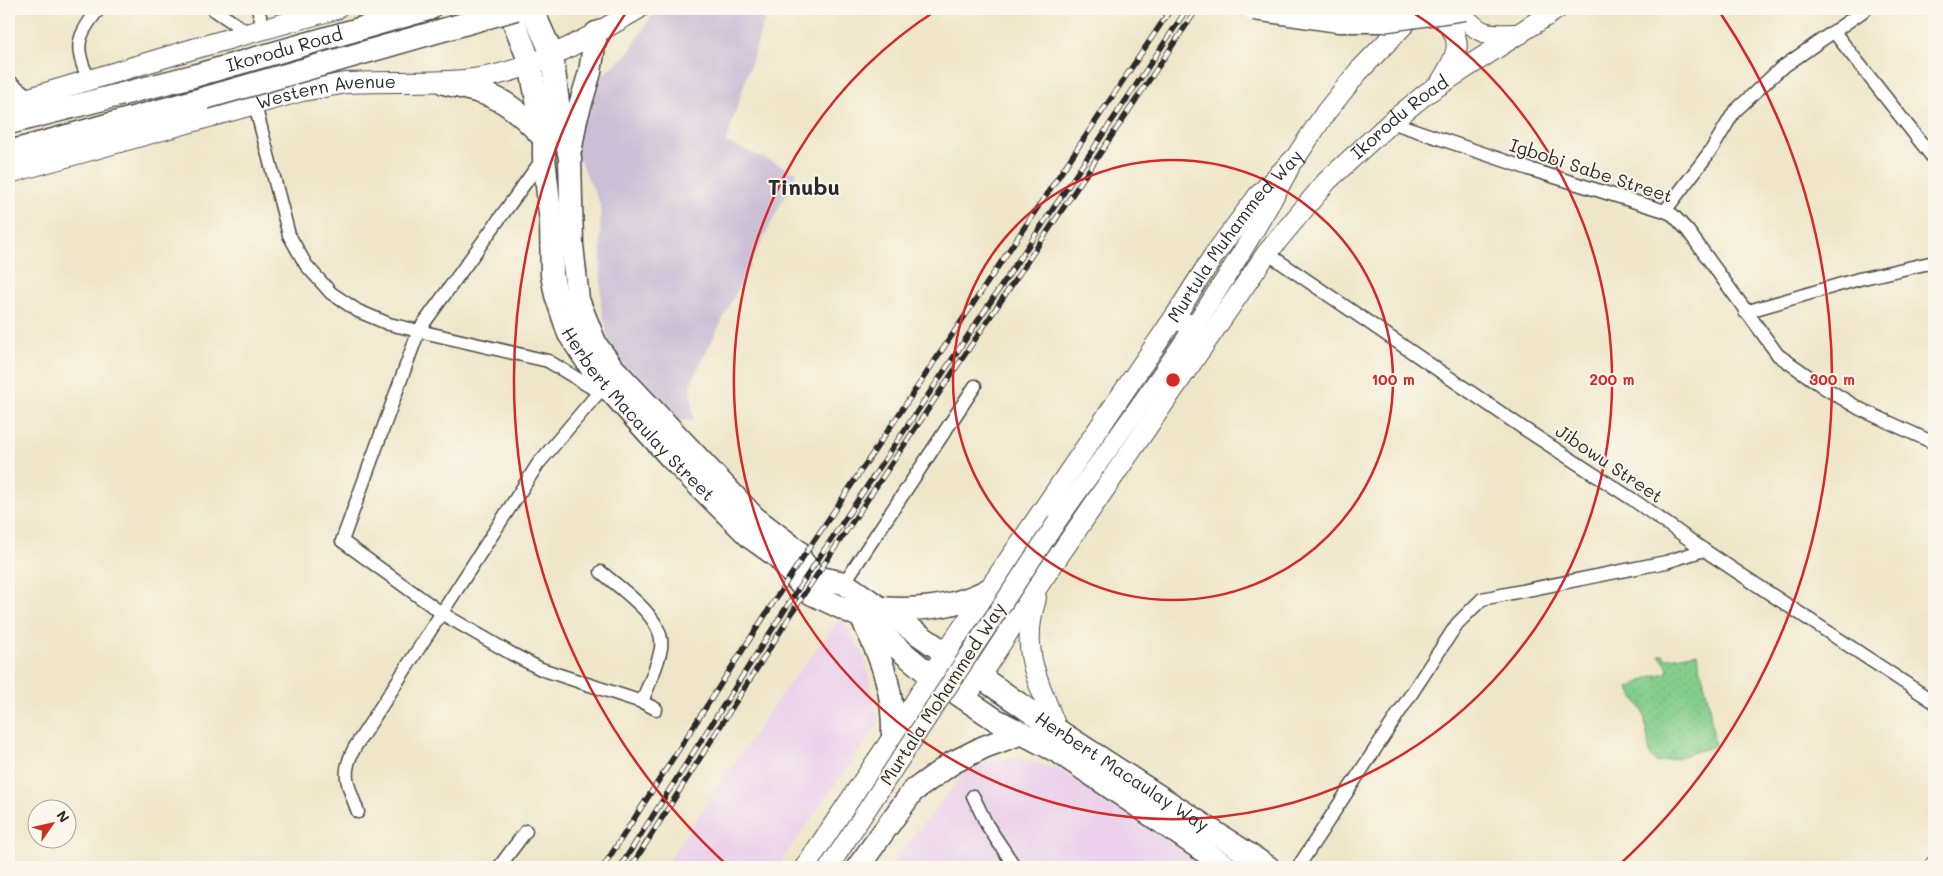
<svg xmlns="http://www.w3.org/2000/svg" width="1943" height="876" font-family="Mali,sans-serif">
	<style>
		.built { fill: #ebd1eb }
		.industrial { fill: #cbbfd5 }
		.grass { fill: url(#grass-dots); stroke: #587c5b }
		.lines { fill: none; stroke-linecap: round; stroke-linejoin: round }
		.street-casing { stroke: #484743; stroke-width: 15 }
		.secondary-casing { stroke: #484743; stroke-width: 20 }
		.primary-casing { stroke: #484743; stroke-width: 22 }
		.highway-casing { stroke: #484743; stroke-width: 25 }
		.street { stroke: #fff; stroke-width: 12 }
		.secondary { stroke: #fff; stroke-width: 18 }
		.primary { stroke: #fff; stroke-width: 20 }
		.highway { stroke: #fff; stroke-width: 22 }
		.rail-casing { stroke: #2b2b2b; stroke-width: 5.5 }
		.rail { stroke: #fbf7ec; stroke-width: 4; stroke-dasharray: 11; stroke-linecap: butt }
		.secondary-bridge-casing { stroke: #484743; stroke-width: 20; stroke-linecap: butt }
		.highway-bridge-casing { stroke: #484743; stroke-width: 25; stroke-linecap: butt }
		.secondary-bridge { stroke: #fff; stroke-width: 18 }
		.highway-bridge { stroke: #fff; stroke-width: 22 }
		.ring { fill: none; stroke: #d62828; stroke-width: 2.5 }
		.labels { text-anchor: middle; stroke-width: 4; stroke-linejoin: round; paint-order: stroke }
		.street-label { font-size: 18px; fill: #2b2b2b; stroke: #fbf7ec }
		.district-label { font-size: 22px; font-weight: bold; fill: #2b2b2b; stroke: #fbf7ec }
		.centre { fill: #d62828; stroke: #fbf7ec; stroke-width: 2.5 }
		.ring-label { font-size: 15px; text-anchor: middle; font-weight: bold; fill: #d62828; stroke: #fbf7ec; stroke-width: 4; stroke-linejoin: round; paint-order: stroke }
	</style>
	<defs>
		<pattern id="grass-dots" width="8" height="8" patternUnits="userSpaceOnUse" patternTransform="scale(1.25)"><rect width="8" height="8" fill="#84ce8b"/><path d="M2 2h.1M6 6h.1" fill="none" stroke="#72b178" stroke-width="1.8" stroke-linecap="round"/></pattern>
	</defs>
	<rect width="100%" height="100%" fill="#fbf7ec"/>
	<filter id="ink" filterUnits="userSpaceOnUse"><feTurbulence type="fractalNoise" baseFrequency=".02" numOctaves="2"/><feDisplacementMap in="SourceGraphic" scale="10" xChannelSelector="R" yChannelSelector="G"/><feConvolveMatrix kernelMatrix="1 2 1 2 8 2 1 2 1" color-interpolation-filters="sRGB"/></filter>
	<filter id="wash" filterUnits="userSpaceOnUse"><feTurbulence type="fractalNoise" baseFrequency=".0096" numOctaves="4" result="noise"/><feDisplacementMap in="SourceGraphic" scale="20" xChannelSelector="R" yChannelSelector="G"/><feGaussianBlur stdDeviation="1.12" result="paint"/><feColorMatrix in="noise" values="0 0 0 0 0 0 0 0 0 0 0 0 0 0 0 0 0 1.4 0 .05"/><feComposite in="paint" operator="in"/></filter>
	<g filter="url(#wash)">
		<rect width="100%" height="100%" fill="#efe6c9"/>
		<!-- built -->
		<g class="built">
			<polygon points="842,616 865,660 879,724 777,867 664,867 780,696"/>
			<polygon points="1015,758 1061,770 1206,867 889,867 965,772 985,761"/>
		</g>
		<!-- industrial -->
		<polygon class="industrial" points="656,9 768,9 726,142 797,172 690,384 694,419 677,422 616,371 601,307 600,204 557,111 627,55"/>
		<!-- grass -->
		<path class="grass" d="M 1697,653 L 1708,699 L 1715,746 C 1695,751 1678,759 1657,763 L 1650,755 L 1644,713 L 1628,688 L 1652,676 L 1666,673 L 1669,669 L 1659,655 L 1664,655 L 1665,659 Z"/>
	</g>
	<g filter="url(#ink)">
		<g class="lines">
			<!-- street casing -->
			<g class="street-casing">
				<g id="street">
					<polyline points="213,9 250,34"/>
					<polyline points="258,9 264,31"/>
					<polyline points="1834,32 1934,159"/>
					<path d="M 89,79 C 73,48 77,35 99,9"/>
					<polyline points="9,81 32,99"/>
					<polyline points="255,105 289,235 306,265 331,293 358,311 389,324 548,361 599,392"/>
					<polyline points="1391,122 1529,169 1665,211 1673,215 1688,231 1778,355 1825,388 1860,409 1934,443"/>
					<polyline points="544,157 419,330 342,541 443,614 512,654 541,669 642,702 656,709"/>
					<polyline points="1665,211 1712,149 1734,112 1780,69 1866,9"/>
					<polyline points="1267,253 1523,428 1632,499 1704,550 1934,702"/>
					<polyline points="1745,312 1859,279 1934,262"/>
					<path d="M 601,572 C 621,589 666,619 661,648 C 658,666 648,685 642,702"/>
					<polyline points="844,583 975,386"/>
					<polyline points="973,796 987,825 1015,867"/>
					<path d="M 358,812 C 348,785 340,774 355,747 L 538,464 L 599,392 L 613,394"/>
					<polyline points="499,867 526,831"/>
					<polyline points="1298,867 1457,624 1482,599 1666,562 1704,550"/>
				</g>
			</g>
			<!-- secondary casing -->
			<g class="secondary-casing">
				<g id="secondary">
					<path d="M 1058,520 C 1139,406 1224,292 1290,168"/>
					<polyline points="1933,867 1934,865"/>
				</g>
			</g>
			<!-- primary casing -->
			<g class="primary-casing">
				<g id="primary">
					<path d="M 1457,9 C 1481,36 1483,35 1520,34"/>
					<path d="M 1427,10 L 1436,10 C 1463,37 1462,49 1442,80"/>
					<polyline points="9,104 193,49 336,9"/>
					<path id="s1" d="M 9,173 L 302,91 C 317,89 332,85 347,83 C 393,80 439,85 485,77 C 535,69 594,35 638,9"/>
					<polyline points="1174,318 1195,327"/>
					<path d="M 1036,598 C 1019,653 1039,681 1057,730"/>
					<path id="s2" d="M 965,699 L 1040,583 L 1267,253 L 1327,181 L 1391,122 L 1427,93 L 1557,9"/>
					<path id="s3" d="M 805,867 L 893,737 L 946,652 L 1174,318 L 1214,255 L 1258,196 L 1296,157 L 1326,112 L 1358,72 L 1416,12"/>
				</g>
			</g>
			<!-- highway casing -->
			<g class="highway-casing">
				<g id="highway">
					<path id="s4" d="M 509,9 L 530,63 L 544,138 L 544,157 L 551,223 L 552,275 L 556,295 L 569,334 L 596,375 L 671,458 L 750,537 L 778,557 L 806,591 L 861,617 L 931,676 L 996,720 L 1060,753 L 1227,867"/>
					<path id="s5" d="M 532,9 L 552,54 L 558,103 L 570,158 L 572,245 L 578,300 L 596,345 L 613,368 L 755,518 L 798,551 L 801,560 L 810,571 L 816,577 L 844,583 L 1057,730 L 1268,867"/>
					<path d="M 444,83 C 495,95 507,98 543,137"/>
					<path id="s6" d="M 9,123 L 197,75 L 429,9"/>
					<polyline points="571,147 576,119 590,72 596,33"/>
					<polyline points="9,152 205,98"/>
					<path d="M 881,608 C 918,611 957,607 990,589"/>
					<path d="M 865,625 C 884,663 894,695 893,737"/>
					<polyline points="858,867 913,791 952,763 984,747 1022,733"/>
				</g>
			</g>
			<!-- street -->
			<use href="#street" class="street"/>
			<!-- secondary -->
			<use href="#secondary" class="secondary"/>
			<!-- primary -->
			<use href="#primary" class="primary"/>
			<!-- highway -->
			<use href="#highway" class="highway"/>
			<!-- rail casing -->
			<g class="rail-casing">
				<g id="rail">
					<polyline points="603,867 791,575 1171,9"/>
					<polyline points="620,867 800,586 1187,9"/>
					<polyline points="631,867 806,591 1197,9"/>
				</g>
			</g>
			<!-- rail -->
			<use href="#rail" class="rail"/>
			<!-- secondary-bridge casing -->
			<g class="secondary-bridge-casing">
				<polyline id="secondary-bridge" points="829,867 1058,520"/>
			</g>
			<!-- highway-bridge casing -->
			<g class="highway-bridge-casing">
				<g id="highway-bridge">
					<polyline points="1254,9 1338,21 1382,21 1465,9"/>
					<polyline points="205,98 516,9"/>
				</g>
			</g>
			<!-- secondary-bridge -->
			<use href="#secondary-bridge" class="secondary-bridge"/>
			<!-- highway-bridge -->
			<use href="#highway-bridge" class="highway-bridge"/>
		</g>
	</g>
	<!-- distance rings -->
	<g class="ring">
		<circle cx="1173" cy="380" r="220"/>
		<path d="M1409 10A439 439 0 1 1 937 10"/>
		<path d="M728 866A659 659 0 0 1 627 11M1719 11A659 659 0 0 1 1618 866"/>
	</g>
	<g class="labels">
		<!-- street labels -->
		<g class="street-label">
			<text dy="6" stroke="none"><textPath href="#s6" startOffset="285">Ikorodu Road</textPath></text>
			<text dy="6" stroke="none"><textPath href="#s1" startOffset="328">Western Avenue</textPath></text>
			<text dy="6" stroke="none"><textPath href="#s2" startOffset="729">Ikorodu Road</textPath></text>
			<text transform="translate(1591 171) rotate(18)" y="6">Igbobi Sabe Street</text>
			<text dy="6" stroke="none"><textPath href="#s3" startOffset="764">Murtula Muhammed Way</textPath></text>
			<text dy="6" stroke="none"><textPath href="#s4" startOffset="439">Herbert Macaulay Street</textPath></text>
			<text transform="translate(1609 464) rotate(34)" y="6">Jibowu Street</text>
			<text transform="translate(943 694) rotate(-57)" y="6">Murtala Mohammed Way</text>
			<text dy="6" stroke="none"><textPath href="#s5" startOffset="1032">Herbert Macaulay Way</textPath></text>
		</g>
		<!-- district labels -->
		<g class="district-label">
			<text x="804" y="195">Tinubu</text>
		</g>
	</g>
	<circle cx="1173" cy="380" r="8" class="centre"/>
	<g class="ring-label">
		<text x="1393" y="385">100 m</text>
		<text x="1612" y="385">200 m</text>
		<text x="1832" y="385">300 m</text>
	</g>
	<!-- margin -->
	<rect width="1943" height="876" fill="none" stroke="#fbf7ec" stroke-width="30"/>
	<!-- north arrow -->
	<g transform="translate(52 824) rotate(56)"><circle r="24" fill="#fbf7ec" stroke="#a8a59f"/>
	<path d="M0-4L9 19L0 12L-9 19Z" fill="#c8321e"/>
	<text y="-8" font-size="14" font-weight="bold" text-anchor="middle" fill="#2b2b2b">N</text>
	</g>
</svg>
